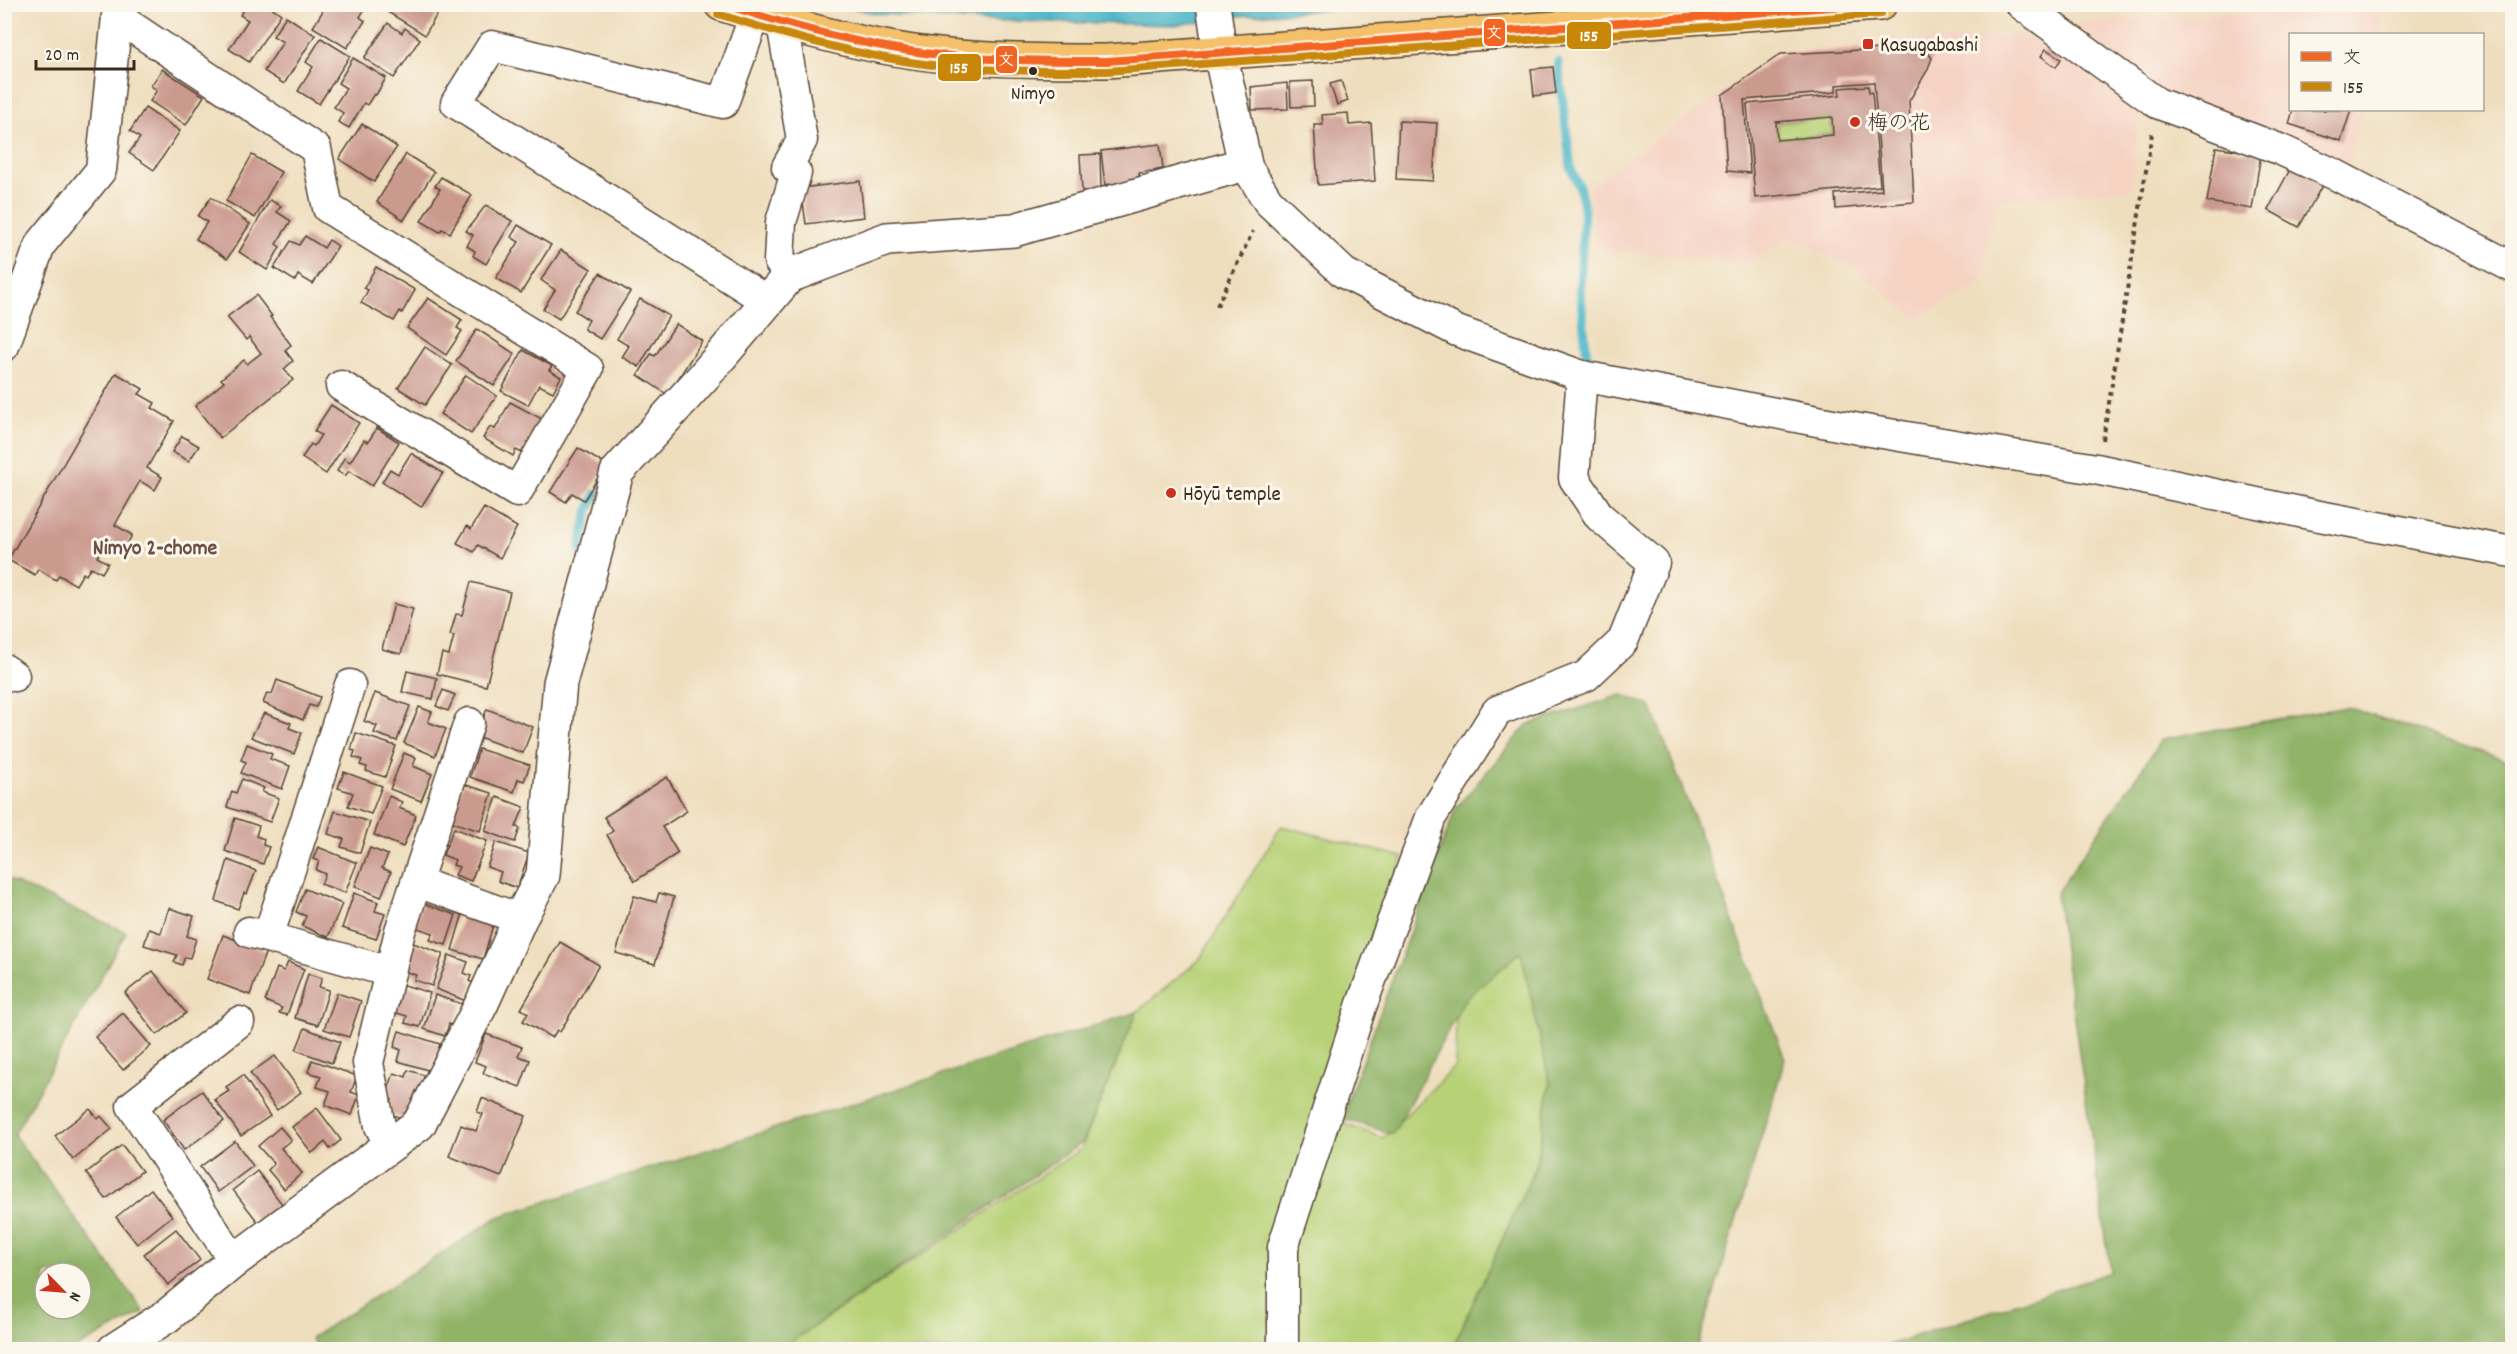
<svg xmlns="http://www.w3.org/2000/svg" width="2517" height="1354" font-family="Dekko,'Klee One',sans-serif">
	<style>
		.built { fill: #f5d2c2 }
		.green { fill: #b6d176; stroke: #787e4a; stroke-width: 1.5 }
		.forest { fill: #90b367; stroke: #666e42; stroke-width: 1.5; fill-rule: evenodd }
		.water { fill: #4bb6c7; stroke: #437072; stroke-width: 1.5 }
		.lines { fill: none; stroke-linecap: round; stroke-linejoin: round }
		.stream { stroke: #4bb6c7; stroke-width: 9 }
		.building { fill: #cb9a8f; fill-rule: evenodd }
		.minor-casing { stroke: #564536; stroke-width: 33 }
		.tertiary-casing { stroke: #564536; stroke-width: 36 }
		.primary-casing { stroke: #564536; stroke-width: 36 }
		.path { stroke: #564536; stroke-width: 4; stroke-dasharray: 4.5 4.5; stroke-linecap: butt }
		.minor { stroke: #fff; stroke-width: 30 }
		.tertiary { stroke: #fff; stroke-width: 33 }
		.primary { stroke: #f4c16a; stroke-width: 33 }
		.bus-1-casing { stroke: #fbf7ec; stroke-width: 12 }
		.bus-2-casing { stroke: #fbf7ec; stroke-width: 12 }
		.bus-1 { stroke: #f26522; stroke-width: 8 }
		.bus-2 { stroke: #c88708; stroke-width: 8 }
		.poi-dot { fill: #c8321e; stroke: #fbf7ec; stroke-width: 2 }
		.bus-dot { fill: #3b2a1e; stroke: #fbf7ec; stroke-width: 2 }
		.labels { text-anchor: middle; stroke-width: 6; stroke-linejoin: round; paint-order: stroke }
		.bus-label { font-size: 20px; fill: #3b2a1e; stroke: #fbf7ec }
		.poi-label { font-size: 21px; fill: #3b2a1e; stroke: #fbf7ec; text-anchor: start }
		.neighbourhood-label { font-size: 22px; font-weight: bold; fill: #6d5146; stroke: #fbf7ec }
		.line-badge { stroke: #fbf7ec; stroke-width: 2 }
		.badge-label { font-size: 16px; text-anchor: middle; font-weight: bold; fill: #fff }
	</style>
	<rect width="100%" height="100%" fill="#fbf7ec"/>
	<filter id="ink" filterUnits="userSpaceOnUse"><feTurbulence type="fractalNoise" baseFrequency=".0167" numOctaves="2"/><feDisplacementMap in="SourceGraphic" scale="12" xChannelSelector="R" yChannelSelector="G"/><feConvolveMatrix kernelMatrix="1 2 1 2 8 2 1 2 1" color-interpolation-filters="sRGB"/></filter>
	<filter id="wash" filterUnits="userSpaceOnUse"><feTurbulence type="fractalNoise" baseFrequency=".008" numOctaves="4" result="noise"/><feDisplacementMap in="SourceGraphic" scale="24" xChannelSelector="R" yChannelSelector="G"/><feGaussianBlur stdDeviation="1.35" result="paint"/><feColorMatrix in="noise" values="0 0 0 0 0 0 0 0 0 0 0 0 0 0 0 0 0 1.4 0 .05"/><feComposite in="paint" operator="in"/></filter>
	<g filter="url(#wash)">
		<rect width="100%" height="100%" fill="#efdebe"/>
		<!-- built -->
		<g class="built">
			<polygon points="2357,5 2381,5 2380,34 2290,34 2290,110 2363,110 2347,169 2181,101 2139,77 2073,24"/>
			<polygon points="2027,34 2140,111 2132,189 1995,201 1982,282 1917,319 1855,268 1789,238 1749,263 1597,249 1587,188 1780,52"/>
		</g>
		<!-- green -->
		<g class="green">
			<polygon points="1831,118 1832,134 1778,139 1777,123"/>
			<polygon points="1281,826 1403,857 1312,1112 1383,1138 1455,1066 1456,1003 1521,952 1550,1083 1536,1166 1452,1349 792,1350 794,1340 1081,1149 1137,1012 1199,960"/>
		</g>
		<!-- forest -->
		<g class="forest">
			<polygon points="1622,695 1651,706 1785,1059 1697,1349 1452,1349 1536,1166 1550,1083 1521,952 1465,999 1393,1134 1341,1118 1456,808 1527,725"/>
			<polygon points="2347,707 2512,762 2512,1349 1876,1349 2111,1272 2056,894 2162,739"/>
			<path d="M 4,878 L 126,932 L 14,1135 L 144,1312 L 74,1349 L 5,1349 ZM 45,1273 L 81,1273 L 81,1309 L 45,1309 Z"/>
			<polygon points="1137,1012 1083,1142 794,1340 792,1349 318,1350 311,1338 498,1217"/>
		</g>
		<!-- water -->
		<polygon class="water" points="839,5 1402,5 1239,16 1176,25 966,20 873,13"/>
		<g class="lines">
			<!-- stream -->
			<g class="stream">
				<polyline points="1558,62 1571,168 1579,186 1584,207 1580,289 1587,357"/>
				<polyline points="580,549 588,512 596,494"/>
			</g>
		</g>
		<g id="blocks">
			<!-- building -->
			<g class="building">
				<polygon points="243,4 267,4 281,14 249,62 229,49 248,20 240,15 246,6"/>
				<polygon points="327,4 367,5 360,17 365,21 347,48 313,27"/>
				<polygon points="390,4 443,4 425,35 386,11"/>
				<polygon points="286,16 315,35 284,84 264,71 283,42 273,36"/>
				<polygon points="388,23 402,33 405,28 420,39 394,78 364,58"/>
				<polygon points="321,38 350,56 319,104 298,91 313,67 306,62"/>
				<polygon points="1923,47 1932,58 1927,71 1909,101 1914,202 1836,209 1835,194 1882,190 1874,82 1836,85 1836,92 1744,100 1750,173 1727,171 1722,95 1781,54"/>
				<polygon points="2046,49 2061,59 2056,67 2041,56"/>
				<polygon points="353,58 386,78 376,95 374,94 367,105 364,103 349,128 338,122 343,113 334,107 346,88 338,83"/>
				<polygon points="1553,67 1556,93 1534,96 1531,69"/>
				<polygon points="162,69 204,96 186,125 150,101 157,90 151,86"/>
				<polygon points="1313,81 1314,106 1291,107 1290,82"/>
				<polygon points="1341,81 1348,101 1337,105 1330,84"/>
				<polygon points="1287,83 1288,109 1252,110 1251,87"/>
				<path d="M 1868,86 L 1869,92 L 1872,92 L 1880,186 L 1755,198 L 1747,104 L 1840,95 L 1839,88 ZM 1832,117 L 1833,135 L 1777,140 L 1776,122 Z"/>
				<polygon points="145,108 180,131 154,170 129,153 140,138 130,131"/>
				<polygon points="2293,110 2351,110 2341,141 2289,124"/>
				<polygon points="1348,113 1349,125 1371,123 1375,181 1318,185 1314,125 1323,125 1322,115"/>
				<polygon points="1399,121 1437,123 1433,181 1396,179"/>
				<polygon points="362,124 397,147 374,182 339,159"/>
				<polygon points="1160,144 1163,169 1139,173 1140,180 1105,185 1101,151"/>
				<polygon points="2216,147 2261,154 2252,209 2207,202"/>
				<polygon points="406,154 434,172 404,220 377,202"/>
				<polygon points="1100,154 1101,190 1082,191 1080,155"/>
				<polygon points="252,155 281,172 255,218 226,201"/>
				<polygon points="2293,164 2324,182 2299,227 2268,210"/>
				<polygon points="441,177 472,195 450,233 442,229 440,232 421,221 440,189 435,186"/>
				<polygon points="860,181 864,217 806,224 801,188"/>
				<polygon points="211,197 250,224 227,259 196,239 207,222 198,216"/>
				<polygon points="270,200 281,206 277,212 291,221 276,244 280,247 267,270 239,252"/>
				<polygon points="486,205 512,221 486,264 473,256 475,251 467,246 473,235 466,231"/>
				<polygon points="518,225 551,245 521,293 496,278 519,242 511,237"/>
				<polygon points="305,236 324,248 329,240 338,246 313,284 298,275 295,281 274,268 291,241 299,245"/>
				<polygon points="561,250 591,269 559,319 543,309 555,290 541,280"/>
				<polygon points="376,267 415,290 402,313 400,311 394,321 361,303 368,290 364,288"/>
				<polygon points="600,273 630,292 600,339 584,329 589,320 575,311"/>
				<polygon points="256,295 272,316 270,317 291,345 285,350 293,361 284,369 293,380 220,438 195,406 224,382 221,379 244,360 247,364 261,353 249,337 246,340 227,317"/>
				<polygon points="428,298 462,320 457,328 462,331 446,355 407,328"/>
				<polygon points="640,299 669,316 639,367 622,357 629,346 617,339"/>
				<polygon points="676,324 702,341 668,395 638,375 651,354 655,356"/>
				<polygon points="477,329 515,354 494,386 456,361"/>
				<polygon points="425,347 452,365 425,405 398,388"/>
				<polygon points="523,350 552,366 549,370 561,377 553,392 539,385 528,405 501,391"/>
				<polygon points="116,373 143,389 139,394 155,403 152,408 174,421 147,468 162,477 155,490 140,481 115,525 132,535 125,548 108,538 97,557 108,563 102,573 91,567 86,575 83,573 76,585 59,575 56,580 38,569 35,575 8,560"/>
				<polygon points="466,375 497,396 471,434 440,414"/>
				<polygon points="510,402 542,419 522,453 516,450 513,456 483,438 490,427 495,429"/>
				<polygon points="331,405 359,423 326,474 302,458 311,444 314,446 321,435 314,431"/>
				<polygon points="377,428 399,442 372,486 349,471 345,476 337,471 344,458 350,462 364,440 368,442"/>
				<polygon points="182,436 199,446 189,461 172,452"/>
				<polygon points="578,448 606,465 584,500 572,493 566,502 550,492"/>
				<polygon points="411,453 443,473 421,507 382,482 390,469 398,474"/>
				<polygon points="484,508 517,527 500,558 478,545 474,552 457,543 467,526 471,529"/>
				<polygon points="471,582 510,592 486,686 437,674 442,653 449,655 454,636 450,635 456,614 462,615"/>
				<polygon points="394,604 413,609 401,654 382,649"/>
				<polygon points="407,671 437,678 433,699 402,692"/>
				<polygon points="277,680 320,697 316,707 309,705 303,720 263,703 267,693 272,694"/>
				<polygon points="443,690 455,695 448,711 436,706"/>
				<polygon points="375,693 410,706 397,741 374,733 377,726 364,721"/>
				<polygon points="419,707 432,712 428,722 446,729 435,756 404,743"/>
				<polygon points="487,709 533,727 523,753 476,736"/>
				<polygon points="264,713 291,723 289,728 302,733 294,754 251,737"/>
				<polygon points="356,733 396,746 385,777 366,771 367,767 360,765 362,760 353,757 355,751 351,750"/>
				<polygon points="247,744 272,754 270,759 290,766 282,789 241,773 246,762 241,760"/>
				<polygon points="479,749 530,765 524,781 518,779 514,792 470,777"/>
				<polygon points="404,753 416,758 413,766 432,774 421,801 390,789"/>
				<polygon points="344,772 382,786 371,814 348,806 353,793 338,788"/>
				<polygon points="667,777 687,811 662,827 678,853 635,881 607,835 613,831 604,817"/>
				<polygon points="242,779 264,788 262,792 279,798 270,822 227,807 232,791 236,793"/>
				<polygon points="463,784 492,793 480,831 449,821"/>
				<polygon points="389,796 402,802 399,808 416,815 403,847 374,835"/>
				<polygon points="497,797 524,807 516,827 520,828 515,842 485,831"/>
				<polygon points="335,811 370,822 360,853 341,847 344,839 328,834"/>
				<polygon points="235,818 259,826 256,836 264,839 263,845 269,847 263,864 225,851"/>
				<polygon points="454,828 487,841 471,881 455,875 459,867 453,865 455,860 443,855"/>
				<polygon points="496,842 529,853 517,888 498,881 501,872 487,867"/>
				<polygon points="318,847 357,863 345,893 321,884 325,874 316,870 319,861 313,859"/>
				<polygon points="370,848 388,855 382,868 391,872 381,897 355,886"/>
				<polygon points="228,860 256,871 247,894 244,893 238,909 216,901"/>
				<polygon points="305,889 342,904 328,937 302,926 306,916 296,912"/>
				<polygon points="354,893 378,902 375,911 385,914 376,939 342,928"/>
				<polygon points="659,893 674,897 655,964 616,953 634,896 656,902"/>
				<polygon points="422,903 456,915 446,945 430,940 433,933 414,927"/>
				<polygon points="169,908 194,916 187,936 196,939 190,958 185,957 182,965 174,962 177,955 144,945 149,929 161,933"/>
				<polygon points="463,913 494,922 483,959 452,950"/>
				<polygon points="223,935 266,951 250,995 207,979"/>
				<polygon points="560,942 599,965 560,1032 557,1030 552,1038 523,1021 528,1013 521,1009"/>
				<polygon points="413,943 443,954 432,986 414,980 416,975 403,971"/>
				<polygon points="449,955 468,962 464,973 471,976 469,981 473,983 466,1001 436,989"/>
				<polygon points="288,962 304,969 287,1015 279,1013 282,1008 265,1001 277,968 284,971"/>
				<polygon points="153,971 186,1013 157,1035 125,993"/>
				<polygon points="308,974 322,978 319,987 329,990 318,1025 295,1018"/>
				<polygon points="398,983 430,993 420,1027 405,1023 407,1016 390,1011"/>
				<polygon points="337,993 361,1001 349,1037 324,1029"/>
				<polygon points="435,995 462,1004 454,1026 449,1024 445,1036 424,1029"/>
				<polygon points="123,1013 151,1046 123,1070 95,1037"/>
				<polygon points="305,1028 340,1042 332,1063 296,1050"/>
				<polygon points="399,1031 440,1044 431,1071 398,1061 401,1050 394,1047"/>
				<polygon points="486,1034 522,1047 518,1056 530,1060 520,1087 483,1073 486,1066 475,1062"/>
				<polygon points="275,1056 301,1092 277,1110 250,1073"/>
				<polygon points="312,1060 357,1076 351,1092 359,1095 352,1115 325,1105 330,1091 317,1087 321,1076 308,1072"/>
				<polygon points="408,1070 427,1076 421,1093 416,1091 406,1120 388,1113 392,1100 385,1098 394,1073 406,1077"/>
				<polygon points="243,1075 270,1116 241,1136 215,1100 229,1091 226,1087"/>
				<polygon points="202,1091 224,1121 184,1150 163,1120"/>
				<polygon points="482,1098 526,1116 501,1177 449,1156 461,1125 476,1131 483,1114 477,1112"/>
				<polygon points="317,1108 341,1140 330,1149 325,1142 312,1153 292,1127"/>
				<polygon points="90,1109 98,1119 101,1116 112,1129 73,1160 55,1136"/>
				<polygon points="280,1127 291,1140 281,1148 302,1173 284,1189 268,1170 274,1164 258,1146"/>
				<polygon points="235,1141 253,1166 218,1192 200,1167"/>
				<polygon points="122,1145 142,1171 106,1199 86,1173"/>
				<polygon points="257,1171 282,1204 258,1222 233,1190"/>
				<polygon points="151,1189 172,1216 137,1244 116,1217"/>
				<polygon points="176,1229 200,1260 168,1285 144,1254"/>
			</g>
		</g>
	</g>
	<g filter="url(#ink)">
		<use href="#blocks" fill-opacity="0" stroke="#564536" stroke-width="1.5"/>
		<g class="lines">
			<!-- minor casing -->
			<g class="minor-casing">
				<g id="minor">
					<polyline points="2021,4 2157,103 2279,149 2336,175 2512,267"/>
					<polyline points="755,15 723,103 492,46 456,103 767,301"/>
					<polyline points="117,17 316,149 328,208 588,369 517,492 341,386"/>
					<polyline points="782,23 802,140 787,167 796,173 781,222 779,261 789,276"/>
					<polyline points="1245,164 1268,201 1344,273 1457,331 1582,376 1859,429 2096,469 2314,515 2512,552"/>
					<polyline points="4,346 40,245 101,170 117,17 122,4"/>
					<polyline points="4,669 14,676"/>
					<polyline points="417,882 520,919"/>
					<polyline points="249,932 390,972"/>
					<polyline points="268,937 350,685"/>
					<polyline points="390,1146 380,1126 368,1063 400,931 469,723"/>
					<polyline points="234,1261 132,1106 239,1022"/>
					<polyline points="1283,1350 1283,1247 1362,1004 1431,817 1497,711 1586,676 1623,641 1654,563 1600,517 1574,478 1582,376"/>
				</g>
			</g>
			<!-- tertiary casing -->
			<g class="tertiary-casing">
				<polyline id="tertiary" points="114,1350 167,1316 234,1261 419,1124 482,1003 520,919 543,875 560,683 617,472 704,376 789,276 887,239 1014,230 1245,164 1220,53 1213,4"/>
			</g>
			<!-- primary casing -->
			<g class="primary-casing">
				<path id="primary" d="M 721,4 C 775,21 829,37 884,47 C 957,61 1033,61 1107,61 L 1880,4"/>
			</g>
			<!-- path -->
			<g class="path">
				<polyline points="1217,306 1253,231"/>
				<polyline points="2103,440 2152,133"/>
			</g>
			<!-- minor -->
			<use href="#minor" class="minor"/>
			<!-- tertiary -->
			<use href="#tertiary" class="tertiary"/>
			<!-- primary -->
			<use href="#primary" class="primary"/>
			<!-- bus-1 casing -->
			<g class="bus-1-casing">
				<path id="bus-1" d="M 723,4 C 784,24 846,41 910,51 C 975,61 1041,61 1107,61 L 1873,4"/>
			</g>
			<!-- bus-2 casing -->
			<g class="bus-2-casing">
				<path id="bus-2" d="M 718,14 C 781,34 844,52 910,62 C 975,72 1041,71 1107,71 L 1881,14"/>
			</g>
			<!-- bus-1 -->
			<use href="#bus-1" class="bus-1"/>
			<!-- bus-2 -->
			<use href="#bus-2" class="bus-2"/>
		</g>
	</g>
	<!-- markers -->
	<g class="poi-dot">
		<rect x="1862" y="38" width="12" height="12" rx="3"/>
		<circle cx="1855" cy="122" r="6"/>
		<circle cx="1171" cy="493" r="6"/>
	</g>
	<circle class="bus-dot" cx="1033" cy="71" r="5"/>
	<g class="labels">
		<!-- bus labels -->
		<g class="bus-label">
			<text x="1033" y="99">Nimyo</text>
		</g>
		<!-- poi labels -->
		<g class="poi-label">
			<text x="1880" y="51">Kasugabashi</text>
			<text x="1867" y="129">梅の花</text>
			<text x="1183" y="500">Hōyū temple</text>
		</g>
		<!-- neighbourhood labels -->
		<g class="neighbourhood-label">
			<text x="155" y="554">Nimyo 2-chome</text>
		</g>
	</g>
	<g class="line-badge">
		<rect x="1483" y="18" width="23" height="29" rx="6" fill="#f26522"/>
		<rect x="1566" y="21" width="46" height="29" rx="6" fill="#c88708"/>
		<rect x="995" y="45" width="23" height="29" rx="6" fill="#f26522"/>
		<rect x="937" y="53" width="45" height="29" rx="6" fill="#c88708"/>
	</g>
	<g class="badge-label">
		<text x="1494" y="38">文</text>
		<text x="1589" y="41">155</text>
		<text x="1006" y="65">文</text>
		<text x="959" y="73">155</text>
	</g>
	<!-- margin -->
	<rect width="2517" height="1354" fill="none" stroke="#fbf7ec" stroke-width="24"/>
	<!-- legend -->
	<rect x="2289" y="33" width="195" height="78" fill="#fbf7ec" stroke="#aea59a" stroke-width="1.5"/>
	<rect x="2301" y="52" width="30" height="9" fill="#f26522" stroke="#aea59a" stroke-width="1.5"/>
	<text x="2343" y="63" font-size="18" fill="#3b2a1e">文</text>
	<rect x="2301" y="82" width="30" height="9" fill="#c88708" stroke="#aea59a" stroke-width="1.5"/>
	<text x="2343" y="93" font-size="18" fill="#3b2a1e">155</text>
	<!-- north arrow -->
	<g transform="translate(63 1291) rotate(115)"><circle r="28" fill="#fbf7ec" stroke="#aea59a" stroke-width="1.5"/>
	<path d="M0-4.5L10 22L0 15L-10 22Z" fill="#c8321e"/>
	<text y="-9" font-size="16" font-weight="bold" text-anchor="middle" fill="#3b2a1e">N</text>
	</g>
	<!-- scale -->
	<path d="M36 60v9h98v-9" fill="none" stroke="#3b2a1e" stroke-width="3"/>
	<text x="45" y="60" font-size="18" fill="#3b2a1e" stroke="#fbf7ec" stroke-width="4.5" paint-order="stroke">20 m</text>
</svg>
